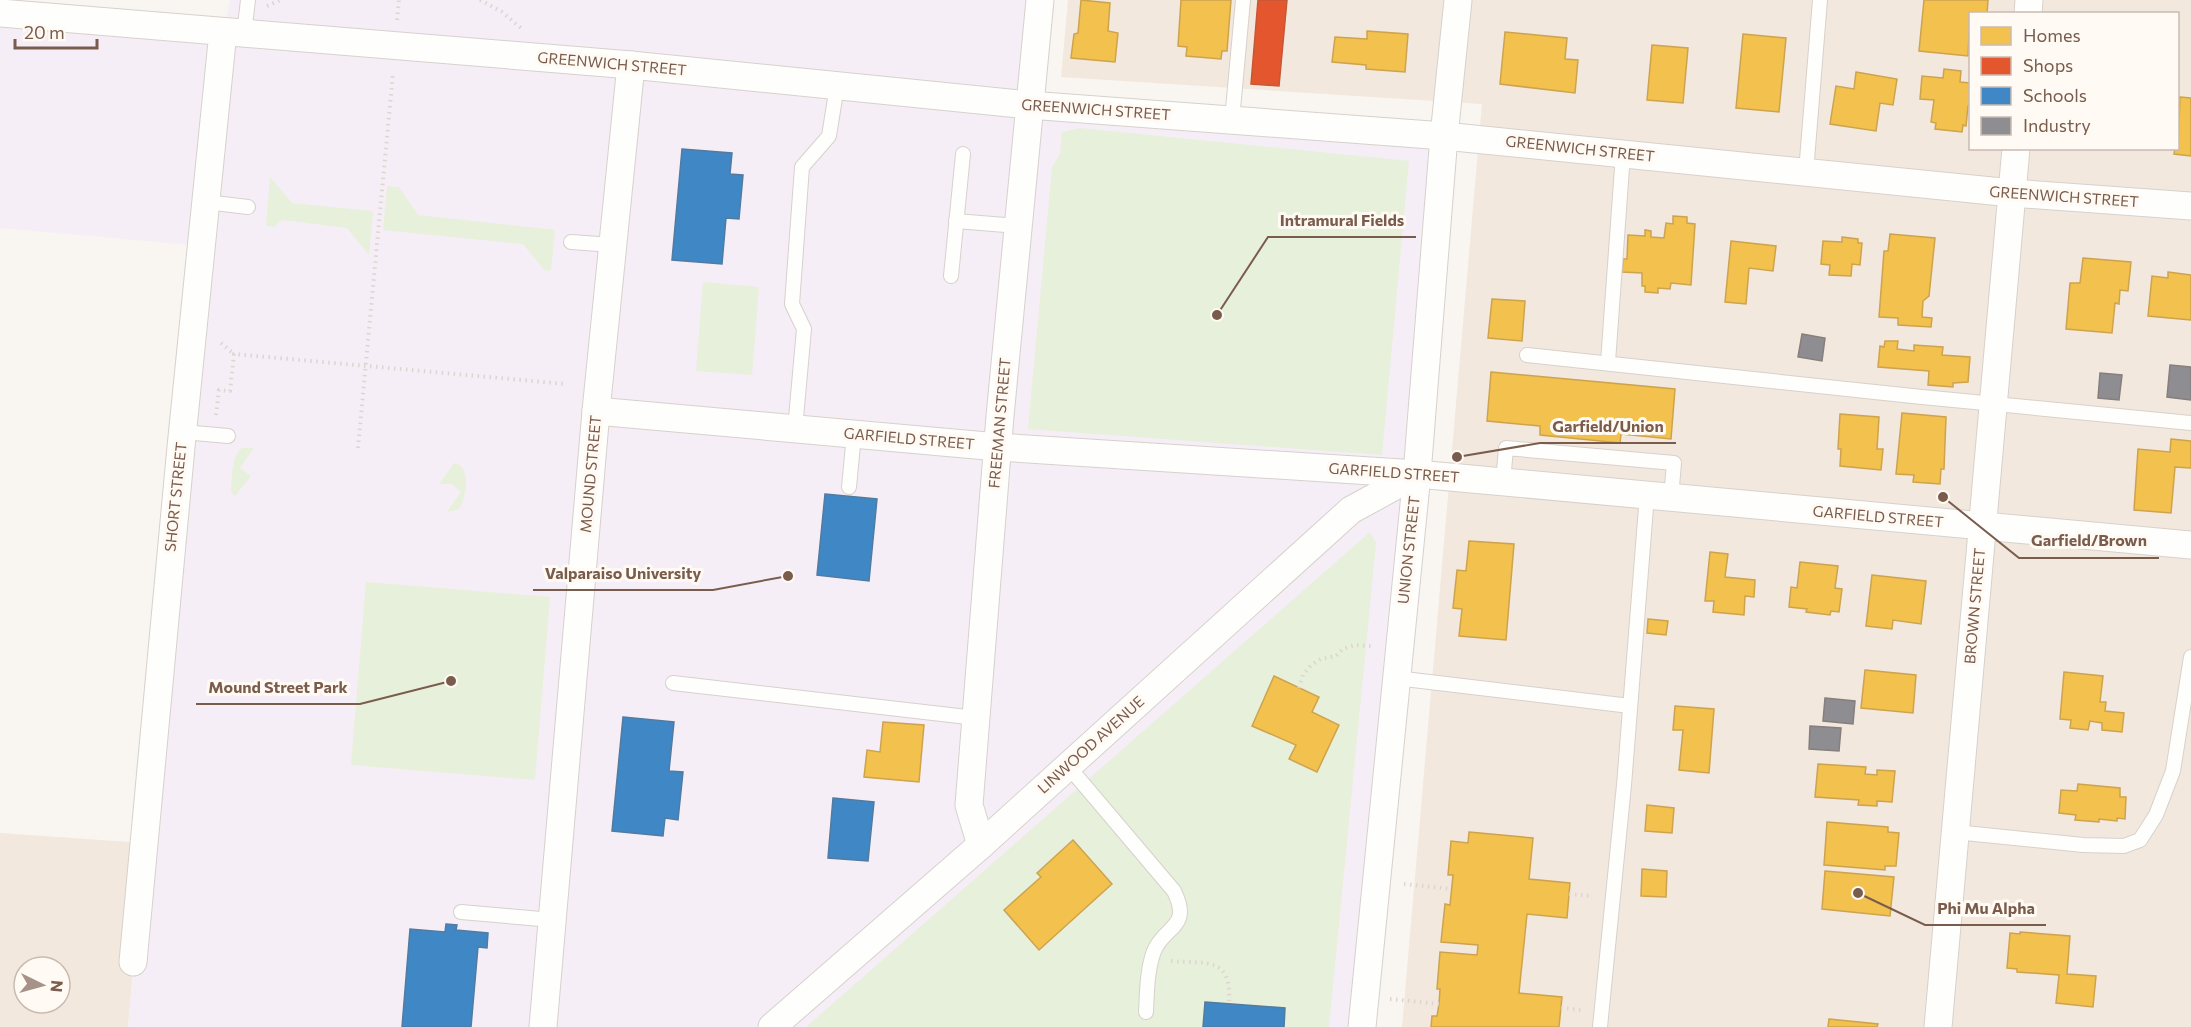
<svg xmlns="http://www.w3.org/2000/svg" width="2191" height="1027" font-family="Commissioner,sans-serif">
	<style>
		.residential { fill: #f2e8de; fill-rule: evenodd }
		.education { fill: #f6eef6 }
		.green { fill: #e7f0db }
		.homes { fill: #f2c14e; stroke: #cea34e; stroke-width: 1.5 }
		.shops { fill: #e4572e; stroke: #c45837; stroke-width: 1.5 }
		.schools { fill: #3f88c5; stroke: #517ba1; stroke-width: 1.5 }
		.industry { fill: #8d8d92; stroke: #877e7d; stroke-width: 1.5 }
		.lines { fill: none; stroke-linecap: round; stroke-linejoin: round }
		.lane-casing { stroke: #d7d1cb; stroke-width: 16 }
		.street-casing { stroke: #d7d1cb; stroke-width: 29 }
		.path { stroke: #dcd5d0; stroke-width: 4; stroke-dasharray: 1.5 4.5; stroke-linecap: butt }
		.lane { stroke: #fefefd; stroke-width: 14 }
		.street { stroke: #fefefd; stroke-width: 27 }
		.labels { text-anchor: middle; stroke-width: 6; stroke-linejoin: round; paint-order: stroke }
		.street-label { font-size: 15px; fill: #7a5c4d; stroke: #fffaf3 }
		.leader { fill: none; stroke: #7a5c4d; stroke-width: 2 }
		.callout-dot { fill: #7a5c4d; stroke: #fffaf3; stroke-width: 2 }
		.callout-label { font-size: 16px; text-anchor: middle; font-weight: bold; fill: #7a5c4d; stroke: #fffaf3; stroke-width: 6; stroke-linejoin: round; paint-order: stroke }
	</style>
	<rect width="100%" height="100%" fill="#f9f5f0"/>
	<!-- residential -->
	<g class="residential">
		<path d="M 1068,0 L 2191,0 L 2191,1027 L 1402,1027 L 1482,104 L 1061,77 ZM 1970,14 L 2178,14 L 2178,148 L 1970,148 Z"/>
		<path d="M 0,833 L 144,843 L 128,1027 L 0,1027 ZM 24,967 L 60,967 L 60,1003 L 24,1003 Z"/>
	</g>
	<!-- education -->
	<polygon class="education" points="230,0 1040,0 1030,104 1444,136 1362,1027 128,1027 201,246 0,228 0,13 223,32"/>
	<!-- green -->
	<g class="green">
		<polygon points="1080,128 1409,161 1382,455 1028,429 1052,167 1060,154 1062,132"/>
		<polygon points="270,177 292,203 373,211 369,255 347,228 282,220 274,227 266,226"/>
		<polygon points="387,186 399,187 418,215 555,230 551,270 545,271 523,244 383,230"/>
		<polygon points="703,282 759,287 752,375 696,371"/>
		<path d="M 242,448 L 254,448 L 240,468 L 251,476 L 235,496 L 231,492 C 232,478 231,457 242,448 Z"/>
		<path d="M 454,463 L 460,465 C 470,476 466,497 459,509 L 447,512 L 461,492 L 452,484 L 439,484 Z"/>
		<polygon points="1370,532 1376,543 1329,1027 806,1027"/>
		<polygon points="366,582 550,597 535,780 351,765"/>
	</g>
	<!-- homes -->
	<g class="homes">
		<polygon points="1081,0 1110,3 1108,31 1118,33 1115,62 1071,58 1074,34 1078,33"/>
		<polygon points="1181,0 1231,0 1227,51 1222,51 1221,59 1186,56 1187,47 1178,46"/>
		<polygon points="1924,0 1988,0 1987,14 1970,14 1968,56 1919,51"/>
		<polygon points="1367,31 1408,34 1405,72 1366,69 1366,65 1332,62 1335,37 1367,39"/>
		<polygon points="1505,32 1567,38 1565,59 1578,60 1575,93 1500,84"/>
		<polygon points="1743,34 1786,38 1779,112 1736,108"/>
		<polygon points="1652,45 1688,48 1683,103 1647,100"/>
		<polygon points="1944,69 1961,71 1960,82 1970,83 1970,106 1968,106 1966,126 1963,125 1962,132 1935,129 1936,123 1931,122 1934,100 1920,99 1922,76 1943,78"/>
		<polygon points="1856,72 1897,79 1893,105 1880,103 1876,131 1830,124 1836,86 1854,89"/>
		<polygon points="2180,97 2191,98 2191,156 2174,154 2175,148 2178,148"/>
		<polygon points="1673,216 1687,217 1687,223 1695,224 1691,285 1671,283 1670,289 1658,288 1658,293 1645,292 1645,286 1642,286 1642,273 1622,272 1623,259 1627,259 1628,235 1645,236 1645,230 1651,231 1651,237 1664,238 1666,223 1673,224"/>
		<polygon points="1890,234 1935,238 1929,296 1923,301 1922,317 1932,318 1931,327 1898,325 1898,318 1879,317 1884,251 1888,251"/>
		<polygon points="1842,237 1858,239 1858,243 1862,243 1860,265 1852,264 1851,276 1829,275 1830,265 1821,264 1823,241 1842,242"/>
		<polygon points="1731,241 1776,246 1773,271 1749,268 1746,304 1725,302"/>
		<polygon points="2083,258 2131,262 2128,291 2120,290 2119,304 2115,303 2112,333 2066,329 2070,283 2080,283"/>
		<polygon points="2168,272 2191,275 2191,320 2148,316 2152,276 2168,278"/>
		<polygon points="1492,299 1525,301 1522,341 1488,338"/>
		<polygon points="1885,341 1898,341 1897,349 1914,351 1914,345 1943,347 1942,355 1970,357 1968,382 1953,383 1953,387 1928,385 1929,371 1878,367 1880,346 1884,347"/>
		<polygon points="1491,372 1675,389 1671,439 1621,434 1620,443 1540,435 1540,426 1487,421"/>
		<polygon points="1902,413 1946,417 1944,469 1941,469 1940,484 1913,482 1914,475 1896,474"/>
		<polygon points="1840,414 1879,417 1877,449 1883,449 1881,470 1840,466 1841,449 1838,449"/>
		<polygon points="2171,439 2191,441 2191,468 2175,467 2171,513 2134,510 2138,449 2170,452"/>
		<polygon points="1469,541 1514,544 1506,640 1459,636 1462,609 1453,608 1457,570 1466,571"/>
		<polygon points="1710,552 1728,554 1725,577 1755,580 1754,597 1745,596 1744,615 1713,612 1714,601 1705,601"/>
		<polygon points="1800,562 1838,566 1835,588 1842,589 1839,612 1831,611 1830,615 1806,612 1807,609 1789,607 1791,587 1797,588"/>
		<polygon points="1872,575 1926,581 1921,624 1893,620 1892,629 1866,626"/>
		<polygon points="1648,619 1668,621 1666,635 1647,633"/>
		<polygon points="1865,670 1916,675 1913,713 1861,708"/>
		<polygon points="2064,672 2103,676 2100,702 2106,702 2105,711 2124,713 2122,732 2102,730 2102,723 2090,721 2088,730 2070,728 2071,720 2060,719"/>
		<polygon points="1274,676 1319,697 1312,712 1339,725 1317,772 1289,759 1296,745 1252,726"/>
		<polygon points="1675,706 1714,709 1709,773 1679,770 1683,730 1673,730"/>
		<polygon points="883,722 924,725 919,782 864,777 867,750 880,752"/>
		<polygon points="1818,764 1866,767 1865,774 1877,775 1877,770 1895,771 1892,802 1877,801 1877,806 1858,805 1859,800 1815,797"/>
		<polygon points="2078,784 2120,788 2120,797 2126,797 2125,819 2117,818 2117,821 2099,819 2099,822 2075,820 2076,815 2059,813 2061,790 2077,791"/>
		<polygon points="1647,805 1674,808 1672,833 1645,831"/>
		<polygon points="1827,822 1888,827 1888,832 1899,833 1896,866 1885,866 1885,870 1824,865"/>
		<polygon points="1469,832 1533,838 1529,879 1570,883 1567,918 1527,914 1519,993 1562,997 1559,1027 1431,1027 1432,1016 1437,1016 1439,1004 1440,989 1437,989 1440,952 1477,955 1478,945 1441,942 1445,904 1450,905 1453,875 1448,875 1451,841 1468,843"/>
		<polygon points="1073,840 1112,884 1039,950 1004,910 1041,877 1037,873"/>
		<polygon points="1642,869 1667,871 1666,897 1641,896"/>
		<polygon points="1825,871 1894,877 1890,916 1822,909"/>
		<polygon points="2020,932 2070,936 2067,974 2096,976 2093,1007 2056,1003 2059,975 2017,972 2017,969 2007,968 2010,933 2020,934"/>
		<polygon points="1829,1019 1878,1024 1877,1027 1828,1027"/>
	</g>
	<!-- shops -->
	<polygon class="shops" points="1258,0 1287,0 1279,86 1251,84"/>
	<!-- schools -->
	<g class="schools">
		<polygon points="682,149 732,153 730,174 743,175 739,219 726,218 722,264 672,260"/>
		<polygon points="825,494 877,499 869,581 817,575"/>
		<polygon points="623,717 674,722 669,771 683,772 678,820 665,818 663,836 612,831"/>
		<polygon points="833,798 874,802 868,861 828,858"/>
		<polygon points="446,924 457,925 456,930 488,933 487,948 478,947 471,1027 402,1027 410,929 445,932"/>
		<polygon points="1205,1002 1285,1008 1284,1027 1203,1027"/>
	</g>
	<!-- industry -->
	<g class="industry">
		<polygon points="1802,334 1825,338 1822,361 1798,357"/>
		<polygon points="2170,365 2191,367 2191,400 2167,397"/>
		<polygon points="2100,373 2122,375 2119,400 2098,398"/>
		<polygon points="1825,698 1855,701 1853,724 1823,721"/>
		<polygon points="1810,726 1841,728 1839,751 1809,749"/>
	</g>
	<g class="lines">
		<!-- lane casing -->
		<g class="lane-casing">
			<g id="lane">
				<polyline points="244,34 248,0"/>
				<polyline points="1232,120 1243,0"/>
				<polyline points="1806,172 1820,0"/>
				<polyline points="206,202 248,207"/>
				<polyline points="956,221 1018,226"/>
				<polyline points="571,242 613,245"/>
				<polyline points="951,276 963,154"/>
				<polyline points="1527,355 1922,397 2191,423"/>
				<polyline points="1608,362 1623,154"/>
				<polyline points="795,429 804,329 792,304 802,167 829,136 837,86"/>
				<polyline points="183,432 228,436"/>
				<polyline points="1503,482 1506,448 1674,463 1671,498"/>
				<polyline points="849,487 854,434"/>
				<polyline points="1396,678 1630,706"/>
				<polyline points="673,683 976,718"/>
				<path d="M 1068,766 L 1174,891 C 1192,928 1165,925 1154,951 C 1147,970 1147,992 1146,1012"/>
				<polyline points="1955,832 2083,845 2124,846 2140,840 2156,815 2173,771 2191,657"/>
				<polyline points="461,912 552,920"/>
				<polyline points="1600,1027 1624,785 1647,495"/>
			</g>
		</g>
		<!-- street casing -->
		<g class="street-casing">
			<g id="street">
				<polyline points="0,13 631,65 1029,105 1444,136 2012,193 2191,206"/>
				<polyline points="2028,14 2029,0"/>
				<polyline points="596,411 998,447 1417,474 2191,545"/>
				<polyline points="981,845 969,805 1000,416 1040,0"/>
				<polyline points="133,962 181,447 223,32"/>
				<polyline points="543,1027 596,411 631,65"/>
				<polyline points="772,1027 981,845 1351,510 1417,474"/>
				<polyline points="1362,1027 1417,474 1444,136 1458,0"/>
				<polyline points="1938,1027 2016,148"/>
			</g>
		</g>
		<!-- path -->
		<g class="path">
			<polyline points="480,0 502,12 521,28"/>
			<polyline points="267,6 280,0"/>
			<polyline points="397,20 399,0"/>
			<polyline points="221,343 234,354"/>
			<polyline points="216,415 219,390 230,391 234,354 566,384"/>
			<polyline points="358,448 393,73"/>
			<polyline points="1299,688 1303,675 1311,665 1321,659 1336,656 1343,649 1354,645 1372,646"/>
			<polyline points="1404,884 1451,889"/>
			<polyline points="1569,894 1592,896"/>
			<path d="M 1171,961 C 1208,964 1232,956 1229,1004"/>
			<polyline points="1390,999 1439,1004"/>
			<polyline points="1561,1008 1581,1010"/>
		</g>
		<!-- lane -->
		<use href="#lane" class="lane"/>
		<!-- street -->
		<use href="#street" class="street"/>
	</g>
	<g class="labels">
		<!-- street labels -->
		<g class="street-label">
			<text transform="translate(612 64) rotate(5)" y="5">GREENWICH STREET</text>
			<text transform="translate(1096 110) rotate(4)" y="5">GREENWICH STREET</text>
			<text transform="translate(1580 149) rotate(6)" y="5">GREENWICH STREET</text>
			<text transform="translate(2064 197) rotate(4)" y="5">GREENWICH STREET</text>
			<text transform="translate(1000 423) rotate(-85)" y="5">FREEMAN STREET</text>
			<text transform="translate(909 439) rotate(5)" y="5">GARFIELD STREET</text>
			<text transform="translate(1394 473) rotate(4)" y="5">GARFIELD STREET</text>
			<text transform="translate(591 474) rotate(-85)" y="5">MOUND STREET</text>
			<text transform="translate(176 497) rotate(-84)" y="5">SHORT STREET</text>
			<text transform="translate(1878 517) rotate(5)" y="5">GARFIELD STREET</text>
			<text transform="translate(1409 550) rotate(-84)" y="5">UNION STREET</text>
			<text transform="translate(1975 606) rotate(-85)" y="5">BROWN STREET</text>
			<text transform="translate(1091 745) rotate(-42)" y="5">LINWOOD AVENUE</text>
		</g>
	</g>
	<!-- callouts -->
	<path class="leader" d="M1217 315L1268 237H1416M1457 457L1540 443H1676M1943 497L2019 558H2159M788 576L713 590H533M451 681L360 704H196M1858 893L1925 925H2046"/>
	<g class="callout-dot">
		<circle cx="1217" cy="315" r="6"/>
		<circle cx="1457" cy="457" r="6"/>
		<circle cx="1943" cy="497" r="6"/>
		<circle cx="788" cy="576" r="6"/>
		<circle cx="451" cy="681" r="6"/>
		<circle cx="1858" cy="893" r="6"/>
	</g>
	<g class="callout-label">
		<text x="1342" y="226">Intramural Fields</text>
		<text x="1608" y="432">Garfield/Union</text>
		<text x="2089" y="546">Garfield/Brown</text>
		<text x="623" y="579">Valparaiso University</text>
		<text x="278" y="693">Mound Street Park</text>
		<text x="1986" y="914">Phi Mu Alpha</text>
	</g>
	<!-- legend -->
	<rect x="1969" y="12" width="210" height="138" fill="#fffaf3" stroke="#cabbb1" stroke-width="1.5"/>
	<rect x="1981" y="27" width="30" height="18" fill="#f2c14e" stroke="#cabbb1" stroke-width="1.5"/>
	<text x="2023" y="42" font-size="18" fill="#7a5c4d">Homes</text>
	<rect x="1981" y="57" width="30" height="18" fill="#e4572e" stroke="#cabbb1" stroke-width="1.5"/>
	<text x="2023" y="72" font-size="18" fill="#7a5c4d">Shops</text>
	<rect x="1981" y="87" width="30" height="18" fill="#3f88c5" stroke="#cabbb1" stroke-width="1.5"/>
	<text x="2023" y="102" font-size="18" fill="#7a5c4d">Schools</text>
	<rect x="1981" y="117" width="30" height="18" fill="#8d8d92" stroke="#cabbb1" stroke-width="1.5"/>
	<text x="2023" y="132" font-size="18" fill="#7a5c4d">Industry</text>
	<!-- north arrow -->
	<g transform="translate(42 985) rotate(95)"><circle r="28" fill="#fffaf3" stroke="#cabbb1" stroke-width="1.5"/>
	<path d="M0-4.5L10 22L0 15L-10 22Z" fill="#a69286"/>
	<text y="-9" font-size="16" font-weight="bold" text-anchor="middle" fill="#7a5c4d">N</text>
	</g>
	<!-- scale -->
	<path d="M15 39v9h82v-9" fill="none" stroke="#7a5c4d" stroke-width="3"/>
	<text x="24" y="39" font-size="18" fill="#7a5c4d" stroke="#fffaf3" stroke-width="4.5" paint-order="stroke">20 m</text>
</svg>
